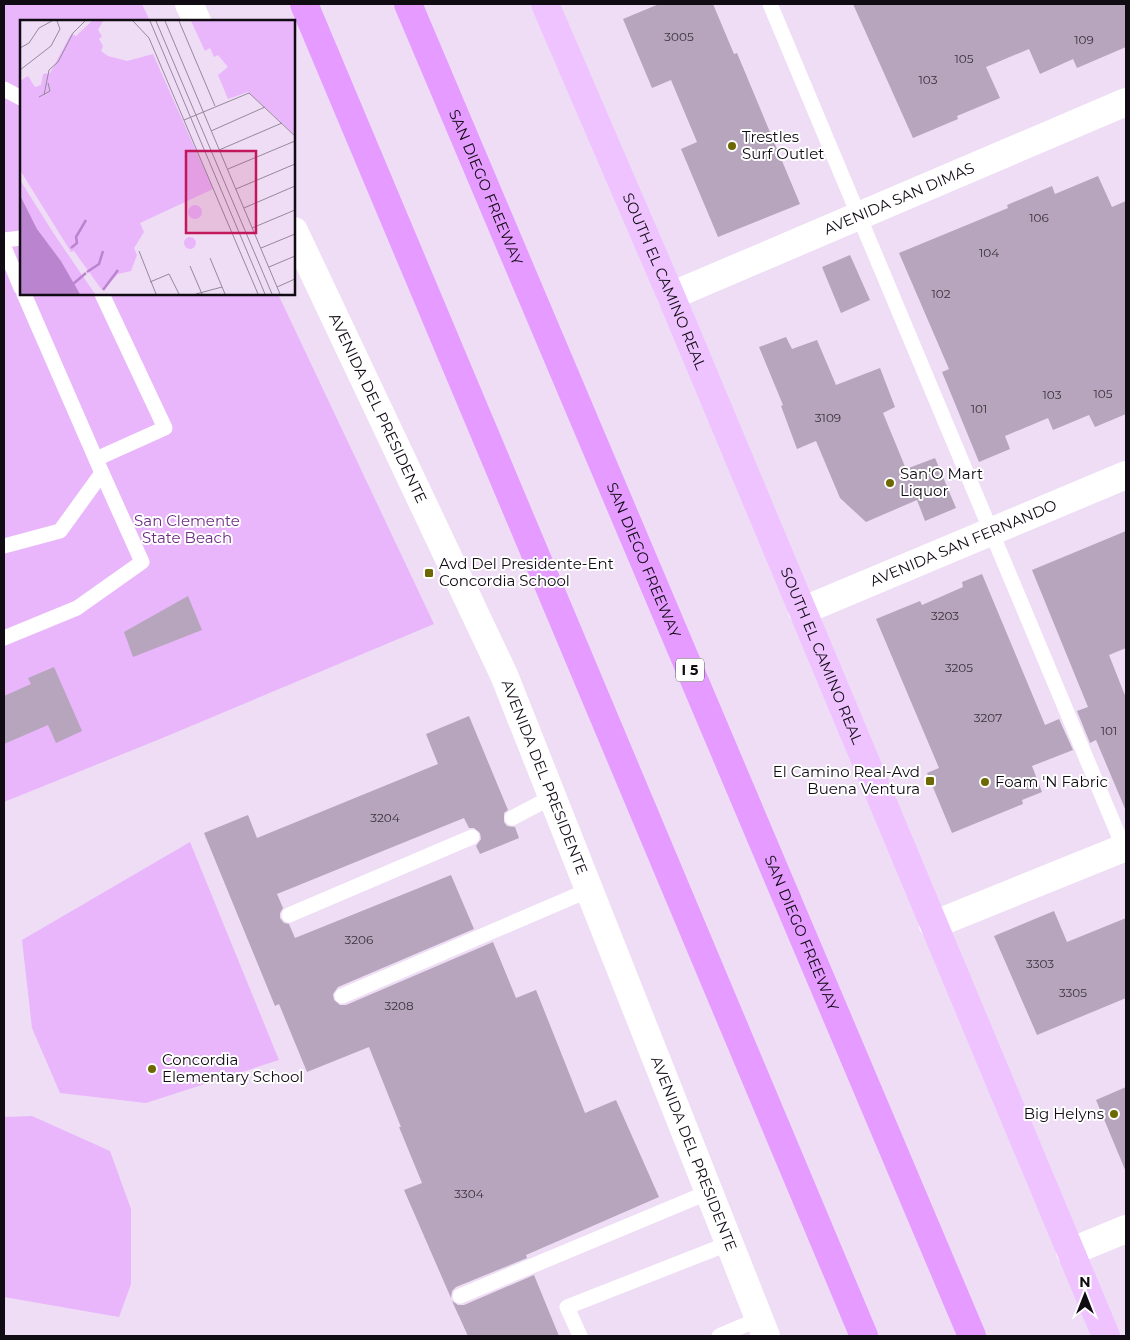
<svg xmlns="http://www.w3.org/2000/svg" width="1130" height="1340" font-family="Montserrat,sans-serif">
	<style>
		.green { fill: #e9b6fc }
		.building { fill: #b6a5bc }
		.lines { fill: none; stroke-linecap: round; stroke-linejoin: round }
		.lane { stroke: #fff; stroke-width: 15 }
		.street { stroke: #fff; stroke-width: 28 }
		.secondary { stroke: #fff; stroke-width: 28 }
		.primary { stroke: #efc3ff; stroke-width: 28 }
		.highway { stroke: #e59bff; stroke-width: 28 }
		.poi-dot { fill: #6d6801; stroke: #fff; stroke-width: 2 }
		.labels { text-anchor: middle; stroke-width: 4; stroke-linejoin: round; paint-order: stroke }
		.number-label { font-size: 12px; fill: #3a323d }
		.shield { fill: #fff; stroke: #58545a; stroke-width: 1 }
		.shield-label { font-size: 14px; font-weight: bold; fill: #110b13 }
		.poi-label { font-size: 15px; fill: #110b13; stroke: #fff; text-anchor: start }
		.street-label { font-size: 15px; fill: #110b13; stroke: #fff }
		.park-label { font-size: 15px; fill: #6e2b84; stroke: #fff }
		.inset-river { fill: none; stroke: #bb84cf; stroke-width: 2.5 }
		.inset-road { fill: none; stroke: #96899b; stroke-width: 1 }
		.view { fill: #c2185b; fill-opacity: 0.15; stroke: #c2185b; stroke-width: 2.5 }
		.inset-edge { fill: none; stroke: #110b13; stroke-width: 2.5 }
	</style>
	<rect width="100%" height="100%" fill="#eeddf5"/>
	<!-- green -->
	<g class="green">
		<polygon points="4,4 142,4 150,21 21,21 21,294 278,294 434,624 160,739 4,802"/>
		<polygon points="190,842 279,1060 146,1103 60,1093 32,1028 22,940"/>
		<polygon points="32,1116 110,1151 131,1209 131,1284 119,1317 4,1297 4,1117"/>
	</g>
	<!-- building -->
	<g class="building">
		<polygon points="659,4 713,4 734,54 737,53 800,204 718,237 681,149 697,142 671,80 652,88 623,19"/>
		<polygon points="853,4 1126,4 1126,47 1077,68 1073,59 1040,74 1029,49 986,67 1000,98 957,116 958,119 913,138"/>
		<polygon points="1098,176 1112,207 1126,201 1126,414 1095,427 1089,415 1053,430 1048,418 1005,436 1010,449 979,462 942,372 949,369 899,253 1008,208 1007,205 1052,186 1055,194"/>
		<polygon points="850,255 870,300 841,313 822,267"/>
		<polygon points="786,337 792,349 817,340 836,385 880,368 895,407 883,413 906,469 935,458 956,508 925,521 917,500 866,522 840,498 816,441 797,449 781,406 783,405 759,347"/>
		<polygon points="1126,531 1126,648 1109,655 1126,698 1126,811 1096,740 1090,743 1077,711 1088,707 1032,570"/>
		<polygon points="982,574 1045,725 1059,719 1073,750 1032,766 1042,792 1022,800 1023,804 952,833 927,773 939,768 876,619 920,601 922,605 963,587 962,582"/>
		<polygon points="188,596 202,630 133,657 124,632"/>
		<polygon points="54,667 82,731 56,743 48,725 4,744 4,696 31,684 28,678"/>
		<polygon points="469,716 508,810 504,813 504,822 507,826 515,827 519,838 480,854 476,846 481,839 480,833 474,828 469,828 464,818 277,894 283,908 280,913 280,918 284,923 289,924 295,938 451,875 474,929 338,987 333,994 334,1000 340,1005 346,1005 493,942 516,998 536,990 585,1113 616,1100 659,1197 526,1255 527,1258 456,1287 452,1291 451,1298 404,1190 422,1183 399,1127 401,1127 369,1047 307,1072 279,1004 275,1006 204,833 248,815 257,838 438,764 426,734"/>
		<polygon points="1054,911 1067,942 1126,918 1126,998 1037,1035 994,936"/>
		<polygon points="1126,1087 1126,1172 1096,1100"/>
		<polygon points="534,1275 559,1336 468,1336 452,1301 458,1305 464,1305"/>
	</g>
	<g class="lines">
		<!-- lane -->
		<g class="lane">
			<polyline points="770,4 1126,853"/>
			<polyline points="4,89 21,98"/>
			<polyline points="4,240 21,238"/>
			<polyline points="4,247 21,288"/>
			<polyline points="96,459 165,428 102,294"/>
			<polyline points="4,546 60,531 102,473"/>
			<polyline points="4,638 77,608 142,562 102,473 24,294"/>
			<polyline points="512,818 552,797"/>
			<polyline points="289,915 472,837"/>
			<polyline points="342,996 589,890"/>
			<polyline points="460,1296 709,1192"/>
			<polyline points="580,1336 567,1307 730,1243"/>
			<polyline points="719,1336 759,1319"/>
		</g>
		<!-- street -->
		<g class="street">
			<path id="s1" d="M 671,296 L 1126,102"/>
			<path id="s2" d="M 802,611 L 1126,475"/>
			<polyline points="933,925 1126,847"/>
		</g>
		<!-- secondary -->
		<g class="secondary">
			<polyline points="189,4 197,21"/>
			<path id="s3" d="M 294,231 L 504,675 L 766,1336"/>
			<polyline points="1070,1252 1126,1229"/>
		</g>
		<!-- primary -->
		<path class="primary" id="s4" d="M 545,4 L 671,296 L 1106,1336"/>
		<!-- highway -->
		<g class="highway">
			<polyline points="304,4 864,1336"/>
			<path id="s5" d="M 408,4 L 972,1336"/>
		</g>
	</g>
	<!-- markers -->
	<g class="poi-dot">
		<circle cx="732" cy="146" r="5"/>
		<circle cx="890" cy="483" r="5"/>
		<rect x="424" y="568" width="10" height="10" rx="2.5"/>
		<rect x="925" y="776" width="10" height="10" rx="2.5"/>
		<circle cx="985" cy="782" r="5"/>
		<circle cx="152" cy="1069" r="5"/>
		<circle cx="1114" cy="1114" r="5"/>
	</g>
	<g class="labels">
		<!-- number labels -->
		<g class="number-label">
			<text x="679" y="41">3005</text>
			<text x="1084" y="44">109</text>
			<text x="964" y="63">105</text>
			<text x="928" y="84">103</text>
			<text x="1039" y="222">106</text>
			<text x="989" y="257">104</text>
			<text x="941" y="298">102</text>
			<text x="1103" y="398">105</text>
			<text x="1052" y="399">103</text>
			<text x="979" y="413">101</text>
			<text x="828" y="422">3109</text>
			<text x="945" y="620">3203</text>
			<text x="959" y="672">3205</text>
			<text x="988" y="722">3207</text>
			<text x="1109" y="735">101</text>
			<text x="385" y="822">3204</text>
			<text x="359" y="944">3206</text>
			<text x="1040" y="968">3303</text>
			<text x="1073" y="997">3305</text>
			<text x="399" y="1010">3208</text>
			<text x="469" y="1198">3304</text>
		</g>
		<!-- shield labels -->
		<rect class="shield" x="676" y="658.5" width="28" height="23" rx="4"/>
		<g class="shield-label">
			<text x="690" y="675">I 5</text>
		</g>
		<!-- poi labels -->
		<g class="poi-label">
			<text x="742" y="142">Trestles<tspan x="742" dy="17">Surf Outlet</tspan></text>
			<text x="900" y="479">San'O Mart<tspan x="900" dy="17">Liquor</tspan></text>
			<text x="439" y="569">Avd Del Presidente-Ent<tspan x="439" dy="17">Concordia School</tspan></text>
			<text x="920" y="777" text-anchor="end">El Camino Real-Avd<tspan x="920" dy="17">Buena Ventura</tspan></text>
			<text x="995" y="787">Foam 'N Fabric</text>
			<text x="162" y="1065">Concordia<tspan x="162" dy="17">Elementary School</tspan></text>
			<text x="1104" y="1119" text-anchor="end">Big Helyns</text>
		</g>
		<!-- street labels -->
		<g class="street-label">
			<text dy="5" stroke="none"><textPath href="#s5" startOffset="199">SAN DIEGO FREEWAY</textPath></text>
			<text dy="5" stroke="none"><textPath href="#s1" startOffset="248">AVENIDA SAN DIMAS</textPath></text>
			<text dy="5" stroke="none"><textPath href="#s4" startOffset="302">SOUTH EL CAMINO REAL</textPath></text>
			<text dy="5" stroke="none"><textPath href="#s3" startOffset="196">AVENIDA DEL PRESIDENTE</textPath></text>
			<text dy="5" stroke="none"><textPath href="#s2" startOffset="175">AVENIDA SAN FERNANDO</textPath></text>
			<text dy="5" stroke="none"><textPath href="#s5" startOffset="604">SAN DIEGO FREEWAY</textPath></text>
			<text dy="5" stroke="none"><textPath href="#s4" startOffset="708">SOUTH EL CAMINO REAL</textPath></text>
			<text dy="5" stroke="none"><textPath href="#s3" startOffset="601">AVENIDA DEL PRESIDENTE</textPath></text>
			<text dy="5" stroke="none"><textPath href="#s5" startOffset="1009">SAN DIEGO FREEWAY</textPath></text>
			<text dy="5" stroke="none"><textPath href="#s3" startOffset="1006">AVENIDA DEL PRESIDENTE</textPath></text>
		</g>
		<!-- park labels -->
		<g class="park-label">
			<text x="187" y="526">San Clemente<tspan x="187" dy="17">State Beach</tspan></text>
		</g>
	</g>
	<!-- overview -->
	<g transform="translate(20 20)">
		<rect width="275" height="275" fill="#eeddf5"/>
		<path d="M 72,1 L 83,1 L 78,10 L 82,16 L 79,19 L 83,26 L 81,31 L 88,36 L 107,41 L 133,34 L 193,169 L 120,203 L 124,212 L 114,228 L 117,235 L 111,251 L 98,254 L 82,270 L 54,231 L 51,232 L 0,150 L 0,61 L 8,56 L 15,67 L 21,65 L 23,54 L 30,53 L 51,14 L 56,16 ZM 171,1 L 275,1 L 275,115 L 228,72 L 208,79 L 198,55 L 208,47 L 198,35 L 194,37 L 190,28 L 185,31 ZM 0,160 L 34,214 L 75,274 L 60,274 L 41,241 L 17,209 L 0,175 ZM168 192a7 7 0 1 1 14 0a7 7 0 1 1-14 0ZM164 223a6 6 0 1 1 12 0a6 6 0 1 1-12 0Z" fill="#e9b6fc"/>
		<path d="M 0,175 L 17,209 L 41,241 L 60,274 L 0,274 Z" fill="#bb84cf"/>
		<path class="inset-river" d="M 51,228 L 57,223 L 56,217 L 66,200M 67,252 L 79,244 L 83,231M 53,264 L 66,253M 83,270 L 98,250"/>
		<path class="inset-road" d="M 113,1 L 129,18 L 238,274M 130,1 L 245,274M 136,1 L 252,274M 145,1 L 260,274M 159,1 L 195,86M 0,28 L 9,23 L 19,8 L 32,1M 0,50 L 31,26 L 40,9 L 37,1M 24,75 L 29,50 L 38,42 L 53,13 L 65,1M 19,77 L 30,71 L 28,63M 164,100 L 229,73 L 275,116M 191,111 L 245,87M 199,130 L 262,103M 208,149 L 275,121M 216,169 L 275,144M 224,188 L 275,166M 232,208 L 275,190M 241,228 L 275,214M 119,231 L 136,274M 190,238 L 205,274M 170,246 L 182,274M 249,247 L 275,236M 130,262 L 149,254 L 159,274M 257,267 L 275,259M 176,274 L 202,267"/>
		<path class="view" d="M 166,131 L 236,131 L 236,213 L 166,213 Z"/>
		<rect width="275" height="275" class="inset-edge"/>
	</g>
	<!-- border -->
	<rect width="1130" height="1340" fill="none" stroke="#110b13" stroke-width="10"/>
	<!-- north arrow -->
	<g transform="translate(1085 1295)" stroke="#ffffff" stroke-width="4" paint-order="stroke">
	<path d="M0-4L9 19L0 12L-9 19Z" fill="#110b13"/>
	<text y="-8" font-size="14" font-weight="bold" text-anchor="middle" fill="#110b13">N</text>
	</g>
</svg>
